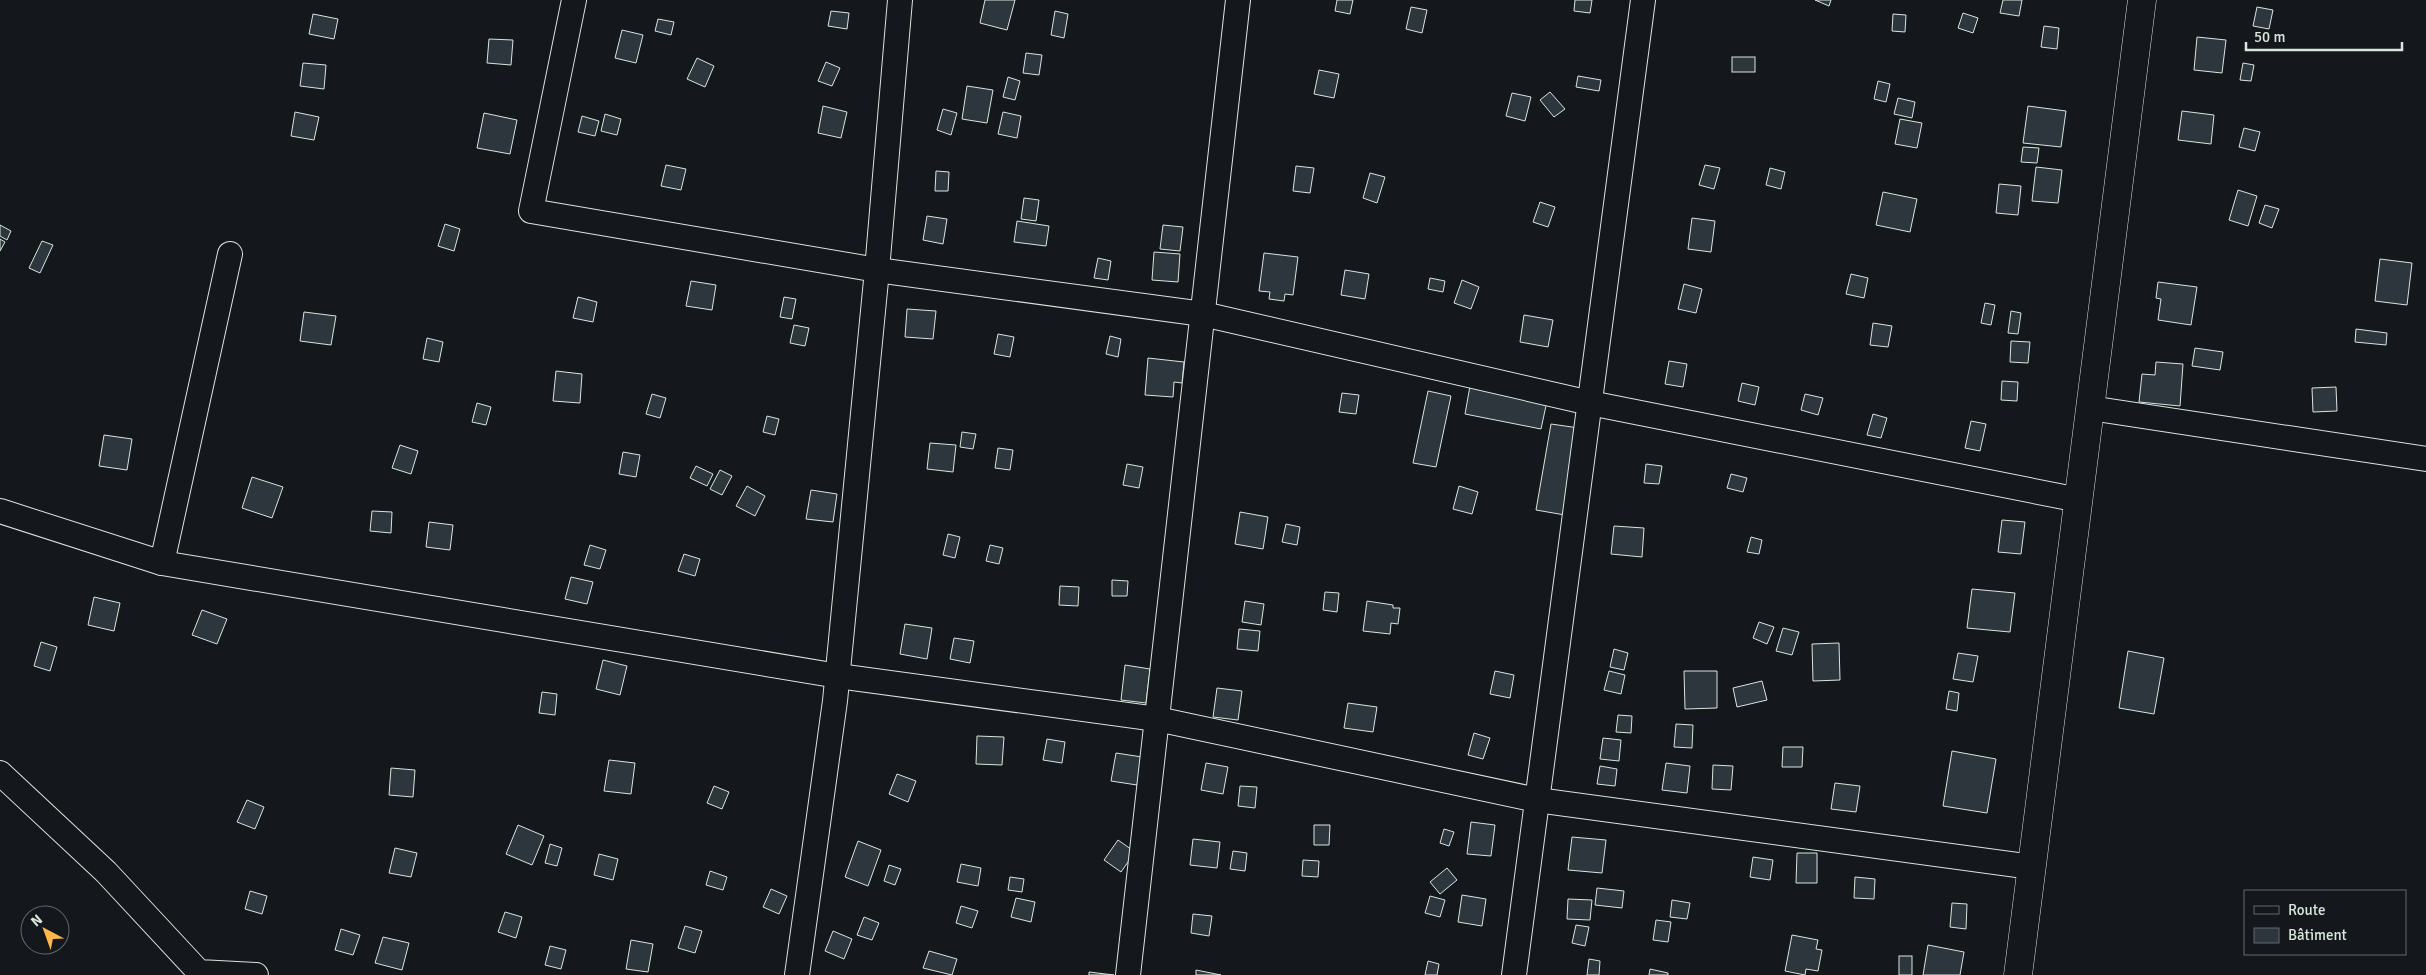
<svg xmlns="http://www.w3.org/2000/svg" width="2426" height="975" font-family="Signika,sans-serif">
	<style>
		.building { fill: #2c363c; stroke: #d8e6dc }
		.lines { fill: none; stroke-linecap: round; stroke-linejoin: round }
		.minor-casing { stroke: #d8e6dc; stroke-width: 26 }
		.major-casing { stroke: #d8e6dc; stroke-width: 29 }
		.minor { stroke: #14181c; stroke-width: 24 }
		.major { stroke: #14181c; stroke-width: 28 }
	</style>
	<rect width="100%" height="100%" fill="#14181c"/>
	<!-- building -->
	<g class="building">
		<polygon points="985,0 1015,0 1007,30 980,23"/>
		<polygon points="1337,0 1353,0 1350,14 1335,11"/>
		<polygon points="1575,0 1592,0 1590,13 1574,11"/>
		<polygon points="1815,0 1831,0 1829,6"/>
		<polygon points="2003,0 2022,0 2019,16 2000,13"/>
		<polygon points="1411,7 1427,10 1422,33 1406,29"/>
		<polygon points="2257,7 2273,10 2269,29 2253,26"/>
		<polygon points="831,11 849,13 847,29 828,26"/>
		<polygon points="1055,11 1068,14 1064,38 1051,35"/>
		<polygon points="1963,13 1978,18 1973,33 1958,28"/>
		<polygon points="313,14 338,19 334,39 309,34"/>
		<polygon points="1893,14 1906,15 1905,32 1892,31"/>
		<polygon points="658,19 674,22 671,35 655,31"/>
		<polygon points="2044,26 2059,28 2057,49 2041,47"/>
		<polygon points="622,30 643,35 636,63 615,58"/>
		<polygon points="2197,37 2226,40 2222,73 2194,70"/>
		<polygon points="489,39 513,40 511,65 487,63"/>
		<polygon points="1026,53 1042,55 1039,75 1023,73"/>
		<rect x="1732" y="57" width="23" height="15"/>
		<polygon points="697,58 714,66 705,87 687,79"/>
		<polygon points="826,62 840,68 832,86 818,81"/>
		<polygon points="303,63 326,65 324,89 300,86"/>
		<polygon points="2243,63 2254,65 2251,81 2240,80"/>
		<polygon points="1319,70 1339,74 1334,98 1314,94"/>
		<polygon points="1578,76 1601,80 1599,91 1576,87"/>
		<polygon points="1008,77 1020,81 1015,100 1003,97"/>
		<polygon points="1878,81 1890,84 1886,102 1874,99"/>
		<polygon points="967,86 993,90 987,123 962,119"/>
		<polygon points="1550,92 1565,109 1554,117 1540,100"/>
		<polygon points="1512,93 1531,97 1525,121 1506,116"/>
		<polygon points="1898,98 1915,102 1912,118 1894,114"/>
		<polygon points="823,106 847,112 841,138 818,133"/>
		<polygon points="2028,106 2066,111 2061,147 2023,143"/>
		<polygon points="943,109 957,113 951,135 937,130"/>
		<polygon points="2182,111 2214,115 2211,144 2178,140"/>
		<polygon points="295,112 319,117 314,140 291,136"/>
		<polygon points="1003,112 1021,116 1017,138 998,134"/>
		<polygon points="484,113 517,120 510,154 477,148"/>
		<polygon points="605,114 621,119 617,135 601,131"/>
		<polygon points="582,116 599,121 595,136 578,132"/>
		<polygon points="1900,119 1922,123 1917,148 1895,144"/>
		<polygon points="2244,128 2260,132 2255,151 2239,147"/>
		<polygon points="2023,147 2039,148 2037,163 2021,162"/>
		<polygon points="666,165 686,169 681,190 661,186"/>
		<polygon points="1705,165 1720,168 1714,189 1699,185"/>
		<polygon points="1296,166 1314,168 1310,193 1293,191"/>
		<polygon points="2036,167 2062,170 2058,203 2032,201"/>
		<polygon points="1770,168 1785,172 1781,189 1766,185"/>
		<polygon points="936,171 949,172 948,191 935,191"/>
		<polygon points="1370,173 1385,177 1377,203 1363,198"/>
		<polygon points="1999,184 2021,186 2018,215 1996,213"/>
		<polygon points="2238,190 2257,196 2248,226 2229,220"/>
		<polygon points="1883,192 1917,199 1910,232 1876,225"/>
		<polygon points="1024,198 1039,200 1036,221 1021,219"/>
		<polygon points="1540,202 1555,207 1548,227 1533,222"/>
		<polygon points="2265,205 2279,209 2272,228 2259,223"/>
		<polygon points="927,216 947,219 943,244 923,240"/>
		<polygon points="1692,218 1715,221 1711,252 1688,249"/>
		<polygon points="1017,221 1049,226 1046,246 1014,242"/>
		<polygon points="445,224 460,229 454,251 438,246"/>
		<polygon points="0,225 11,231 7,240 0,236"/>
		<polygon points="1163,225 1183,227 1180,251 1160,249"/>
		<polygon points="0,239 5,242 0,251"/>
		<polygon points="42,241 53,245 40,273 29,268"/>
		<polygon points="1154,252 1180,254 1178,282 1152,280"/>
		<polygon points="1264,253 1298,257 1293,295 1285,294 1284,301 1269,299 1270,292 1259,291"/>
		<polygon points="1098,258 1111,261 1108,280 1094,278"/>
		<polygon points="2380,259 2412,263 2407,305 2375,301"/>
		<polygon points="1345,270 1369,274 1365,299 1341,295"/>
		<polygon points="1851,274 1868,278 1864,298 1846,294"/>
		<polygon points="1430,278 1445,281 1443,292 1428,289"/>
		<polygon points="1462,280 1479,287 1471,309 1454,303"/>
		<polygon points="691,281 716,285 712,310 686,306"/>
		<polygon points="2158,282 2197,287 2191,325 2158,320 2161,299 2156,298"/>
		<polygon points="1684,284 1702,289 1696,313 1678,309"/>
		<polygon points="578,297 597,302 593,322 573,318"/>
		<polygon points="784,297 796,299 792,319 780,317"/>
		<polygon points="1985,303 1995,305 1991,325 1981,323"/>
		<polygon points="907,309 936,311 933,339 905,337"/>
		<polygon points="2011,311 2021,313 2018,334 2008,333"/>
		<polygon points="304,312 336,316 331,345 300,341"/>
		<polygon points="1524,315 1553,320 1548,347 1520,342"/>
		<polygon points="1873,323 1892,326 1888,347 1870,345"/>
		<polygon points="794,325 809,328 805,346 790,343"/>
		<polygon points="2356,329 2387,333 2386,345 2355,342"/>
		<polygon points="998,334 1014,337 1010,357 994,354"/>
		<polygon points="1110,336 1121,339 1118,357 1106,354"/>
		<polygon points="427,338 443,342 439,362 423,359"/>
		<polygon points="2011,341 2030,342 2028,363 2010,362"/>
		<polygon points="2195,348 2223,352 2220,370 2192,366"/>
		<polygon points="1148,358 1184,362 1182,383 1174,382 1173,397 1145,395"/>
		<polygon points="1669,361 1687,364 1683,387 1665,384"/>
		<polygon points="2156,362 2183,364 2180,406 2139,402 2142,374 2155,375"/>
		<polygon points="556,371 582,374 580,403 553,401"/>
		<polygon points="2002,381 2018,382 2017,401 2001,400"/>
		<polygon points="1742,383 1759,387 1755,405 1738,401"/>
		<polygon points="1470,386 1547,401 1541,429 1465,414"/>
		<polygon points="2336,387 2337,411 2313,412 2312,388"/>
		<polygon points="1428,391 1451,396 1436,467 1413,463"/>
		<polygon points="1342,393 1359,395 1356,414 1339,412"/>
		<polygon points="652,394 666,398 660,418 646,414"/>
		<polygon points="1805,394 1823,398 1818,415 1801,410"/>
		<polygon points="477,403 491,407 486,425 472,422"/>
		<polygon points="1873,414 1887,418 1881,438 1867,435"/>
		<polygon points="767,416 779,419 775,435 763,432"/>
		<polygon points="1971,421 1986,424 1980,451 1965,448"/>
		<polygon points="1551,424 1579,428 1565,515 1536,510"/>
		<polygon points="962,432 976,434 973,449 960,447"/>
		<polygon points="104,435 132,439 127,470 99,466"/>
		<polygon points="930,443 956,445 953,472 927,469"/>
		<polygon points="400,445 418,451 411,474 392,468"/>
		<polygon points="998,448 1013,450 1010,470 995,468"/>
		<polygon points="623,452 640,455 636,477 619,474"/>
		<polygon points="1127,464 1143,467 1139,488 1123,485"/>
		<polygon points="1646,464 1662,466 1659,484 1644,483"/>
		<polygon points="696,466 713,474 707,486 690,478"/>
		<polygon points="720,470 732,476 722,495 710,489"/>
		<polygon points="1731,474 1747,478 1743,492 1727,488"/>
		<polygon points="252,477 283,487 272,518 242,508"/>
		<polygon points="747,486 765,496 755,516 736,506"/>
		<polygon points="1459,486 1478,492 1472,514 1453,509"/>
		<polygon points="811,490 837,494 833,522 806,519"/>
		<polygon points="372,511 392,512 391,533 370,531"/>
		<polygon points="1240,512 1268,517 1263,549 1235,544"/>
		<polygon points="2002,520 2025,522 2021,554 1998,552"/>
		<polygon points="429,522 453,525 450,550 426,547"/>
		<polygon points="1286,524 1300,527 1297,545 1282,542"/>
		<polygon points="1614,526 1644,528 1642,557 1611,554"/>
		<polygon points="948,534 960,537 955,558 943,555"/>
		<polygon points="1751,537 1762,540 1759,554 1747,552"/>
		<polygon points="590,545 606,550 600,569 584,565"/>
		<polygon points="990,545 1003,548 999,564 986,561"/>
		<polygon points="684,554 700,559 695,576 678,571"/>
		<polygon points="571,577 593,582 587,604 565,599"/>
		<polygon points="1112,580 1128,581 1127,596 1112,596"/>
		<polygon points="1060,586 1079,587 1078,606 1059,605"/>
		<polygon points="1972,589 2015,593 2010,632 1967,628"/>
		<polygon points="1325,592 1339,593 1337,612 1323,610"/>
		<polygon points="94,597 120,603 114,631 88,625"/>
		<polygon points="1245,601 1264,604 1261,625 1242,622"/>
		<polygon points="1367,601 1393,605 1393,608 1400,608 1398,624 1391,623 1390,634 1363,631"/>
		<polygon points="202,610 227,619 217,644 192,635"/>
		<polygon points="1759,622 1774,627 1767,644 1753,638"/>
		<polygon points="905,624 932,628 927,659 900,654"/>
		<polygon points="1783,628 1799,632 1792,655 1776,651"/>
		<polygon points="1239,629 1260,631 1258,651 1237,649"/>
		<polygon points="954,638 974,641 970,663 950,659"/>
		<polygon points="41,642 57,647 50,671 34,666"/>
		<polygon points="1839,643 1840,680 1813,681 1812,644"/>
		<polygon points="1614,649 1628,653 1624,670 1610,667"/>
		<polygon points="2128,651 2164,658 2154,714 2119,708"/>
		<polygon points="1958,653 1978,656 1973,682 1953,679"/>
		<polygon points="603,660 627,666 620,695 596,689"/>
		<polygon points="1125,665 1150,669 1146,703 1121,700"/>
		<polygon points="1495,671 1514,675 1510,698 1490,694"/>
		<polygon points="1609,671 1625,675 1621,694 1604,690"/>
		<polygon points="1684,671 1717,671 1717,708 1685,709"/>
		<polygon points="1762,681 1767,700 1737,707 1733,688"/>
		<polygon points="1217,688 1242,691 1238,720 1213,717"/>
		<polygon points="1949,691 1959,693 1957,711 1946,709"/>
		<polygon points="542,692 557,694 555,715 539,713"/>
		<polygon points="1348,703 1377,707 1373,732 1344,728"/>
		<polygon points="1618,715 1632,716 1631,733 1616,732"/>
		<polygon points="1676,724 1693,725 1692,748 1674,747"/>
		<polygon points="1474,733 1490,738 1483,759 1468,755"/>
		<polygon points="977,736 1004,737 1002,765 976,764"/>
		<polygon points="1603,738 1621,740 1619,761 1600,759"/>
		<polygon points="1047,739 1065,742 1062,763 1043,760"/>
		<polygon points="1783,747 1803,747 1802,767 1782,767"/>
		<polygon points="1952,751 1996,759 1987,813 1943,806"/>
		<polygon points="1116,753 1142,757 1137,785 1111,781"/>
		<polygon points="609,760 635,763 631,794 604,791"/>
		<polygon points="1206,763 1228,767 1223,794 1201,790"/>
		<polygon points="1666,763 1690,766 1687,793 1662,790"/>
		<polygon points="1713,765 1733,766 1731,790 1712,789"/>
		<polygon points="1600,766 1617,769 1615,786 1597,784"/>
		<polygon points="391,768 415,770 413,797 389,795"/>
		<polygon points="897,774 916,781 908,802 889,794"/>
		<polygon points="1835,783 1860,786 1856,812 1831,809"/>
		<polygon points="714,786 729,792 722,809 707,803"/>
		<polygon points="1240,786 1257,787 1255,808 1238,806"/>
		<polygon points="247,800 264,807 255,829 237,822"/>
		<polygon points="1471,822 1495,825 1491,856 1467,854"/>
		<polygon points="518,825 544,836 532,865 506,854"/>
		<polygon points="1314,825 1330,825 1329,845 1314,845"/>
		<polygon points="1444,829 1454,832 1449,846 1440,843"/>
		<polygon points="1572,837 1606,840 1602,873 1568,870"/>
		<polygon points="1193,839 1220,842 1217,868 1190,865"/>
		<polygon points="1118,840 1135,852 1121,872 1104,860"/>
		<polygon points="858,841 881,850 868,886 845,877"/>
		<polygon points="550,844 562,848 557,866 545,863"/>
		<polygon points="395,848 417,853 411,877 389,873"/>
		<polygon points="1233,851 1247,853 1245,871 1230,869"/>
		<polygon points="1797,853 1817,853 1817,883 1796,883"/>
		<polygon points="599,854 618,859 613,880 594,875"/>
		<polygon points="1753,857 1773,860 1770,880 1750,877"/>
		<polygon points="1303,860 1319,861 1318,877 1302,876"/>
		<polygon points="961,864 981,868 978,886 957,882"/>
		<polygon points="889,865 901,869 895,885 884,881"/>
		<polygon points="1447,868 1457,880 1440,894 1430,882"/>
		<polygon points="710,871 727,877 723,890 706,885"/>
		<polygon points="1010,877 1024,879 1022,892 1008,890"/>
		<polygon points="1855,877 1875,879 1874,899 1854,898"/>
		<polygon points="1597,888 1624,891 1622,908 1595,905"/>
		<polygon points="771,889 787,896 779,914 763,907"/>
		<polygon points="250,891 267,896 262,914 245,909"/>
		<polygon points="1462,895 1486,899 1482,926 1458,922"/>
		<polygon points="1430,896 1445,900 1440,917 1425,913"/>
		<polygon points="1016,898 1035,902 1031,922 1011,917"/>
		<polygon points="1568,899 1592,900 1590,920 1567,919"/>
		<polygon points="1672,900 1690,903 1687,919 1670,917"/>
		<polygon points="1952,903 1967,904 1966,929 1950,927"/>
		<polygon points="961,906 978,911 972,928 956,923"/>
		<polygon points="505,912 522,917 516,938 498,932"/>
		<polygon points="1193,914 1212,916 1209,936 1191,933"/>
		<polygon points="864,917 879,923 872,940 857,935"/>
		<polygon points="1656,920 1671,922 1668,942 1653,940"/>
		<polygon points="1576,925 1589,927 1585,946 1572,943"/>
		<polygon points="685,926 702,931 695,953 678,948"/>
		<polygon points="341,929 360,935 353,955 335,950"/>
		<polygon points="833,931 852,939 844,959 825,951"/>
		<polygon points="1792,935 1818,940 1816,949 1822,950 1818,971 1806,969 1805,975 1785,971"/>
		<polygon points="383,937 409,943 402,970 375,963"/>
		<polygon points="631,940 653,944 648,972 626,969"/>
		<polygon points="1928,945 1964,952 1960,975 1923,975"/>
		<polygon points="550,946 566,950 561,969 545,965"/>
		<polygon points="929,951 957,959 952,975 923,968"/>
		<rect x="1899" y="956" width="13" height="19"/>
		<polygon points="1589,959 1600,961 1599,975 1587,975"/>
		<polygon points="1428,961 1439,964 1437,975 1425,975"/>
		<polygon points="1650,969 1668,973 1668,975 1649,975"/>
		<polygon points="1196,970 1221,975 1196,975"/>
		<polygon points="1089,972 1114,975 1089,975"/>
	</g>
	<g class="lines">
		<!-- minor casing -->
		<g class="minor-casing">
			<g id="minor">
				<polyline points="574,0 531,211 877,270 1203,314 1590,403 2079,500"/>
				<polyline points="2090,408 2426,459"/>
				<polyline points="0,511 162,563 838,676 1157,719 1537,800 2032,867"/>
				<polyline points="162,563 230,254"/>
				<polyline points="0,773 106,872 199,972 256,975"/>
				<polyline points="797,975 835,701 877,270 900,0"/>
				<polyline points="1128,975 1238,0"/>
				<polyline points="1514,975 1643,0"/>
			</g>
		</g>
		<!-- major casing -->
		<g class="major-casing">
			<polyline id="major" points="2018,975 2142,0"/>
		</g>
		<!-- minor -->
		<use href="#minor" class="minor"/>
		<!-- major -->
		<use href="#major" class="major"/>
	</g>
	<!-- legend -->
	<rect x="2244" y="890" width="162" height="65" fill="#14181c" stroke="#626a69"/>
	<rect x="2254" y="906" width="25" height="8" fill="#14181c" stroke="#626a69"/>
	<text x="2288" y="915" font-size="15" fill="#d8e6dc">Route</text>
	<rect x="2254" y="928" width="25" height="15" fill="#2c363c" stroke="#626a69"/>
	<text x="2288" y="940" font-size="15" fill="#d8e6dc">Bâtiment</text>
	<!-- north arrow -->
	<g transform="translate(45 930) rotate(319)"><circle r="24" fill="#14181c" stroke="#626a69"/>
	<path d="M0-4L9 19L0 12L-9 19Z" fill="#ffb74d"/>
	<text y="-8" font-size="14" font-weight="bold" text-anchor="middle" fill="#d8e6dc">N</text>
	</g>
	<!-- scale -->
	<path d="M2246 42v8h156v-8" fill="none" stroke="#d8e6dc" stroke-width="2.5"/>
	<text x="2254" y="42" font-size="15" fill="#d8e6dc" stroke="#14181c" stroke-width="4" paint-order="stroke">50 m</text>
</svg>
